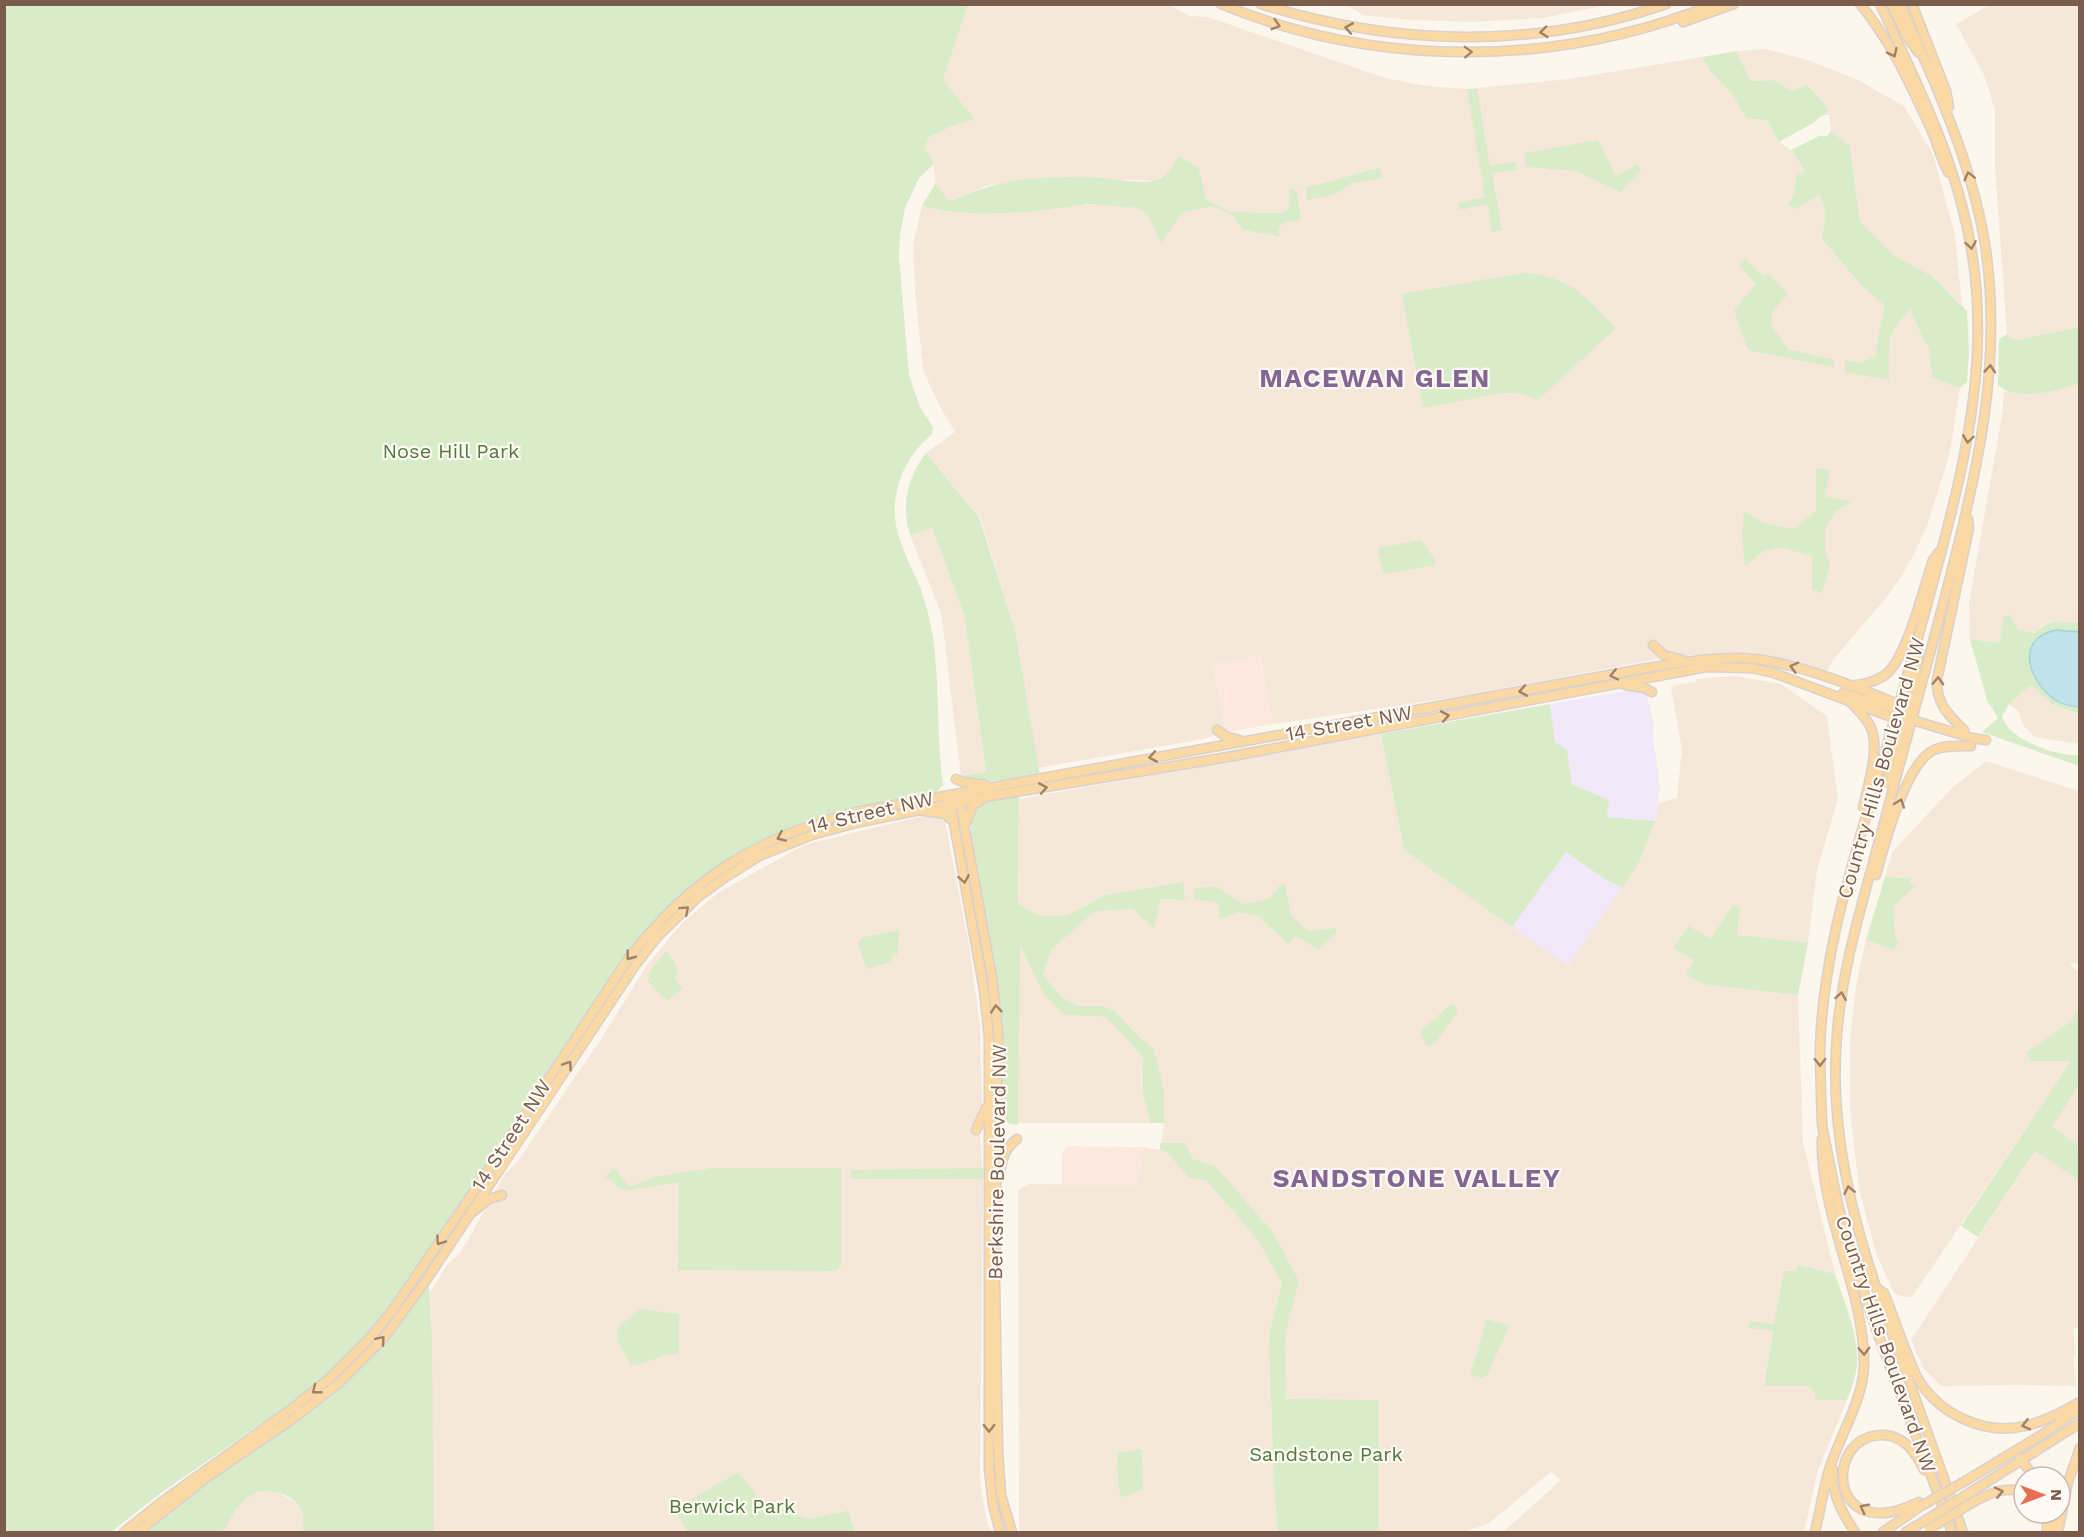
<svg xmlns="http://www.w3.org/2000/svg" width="2084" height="1537" font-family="'Work Sans',sans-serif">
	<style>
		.residential { fill: #f5e8da }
		.commercial { fill: #fde8e0 }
		.education { fill: #f3e8fa }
		.green { fill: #d8ecc9 }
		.water { fill: #bfe3e8; stroke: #a5d3da; stroke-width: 1.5 }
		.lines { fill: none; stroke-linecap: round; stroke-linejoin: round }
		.major-casing { stroke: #dad1cd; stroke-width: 11 }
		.major { stroke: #fbd9a5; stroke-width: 8 }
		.major-bridge-casing { stroke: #dad1cd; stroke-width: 11; stroke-linecap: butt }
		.major-bridge { stroke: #fbd9a5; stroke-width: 8 }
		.oneway { stroke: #a18267 }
		.labels { text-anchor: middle; stroke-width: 4.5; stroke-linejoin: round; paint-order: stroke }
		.park-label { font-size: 20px; fill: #537a41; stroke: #fffaf3 }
		.street-label { font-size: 20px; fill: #7a5c4d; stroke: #fffaf3 }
		.district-label { font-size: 26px; font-weight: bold; letter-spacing: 1.5px; fill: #846695; stroke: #fffaf3 }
	</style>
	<rect width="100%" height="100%" fill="#fdf6ec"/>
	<!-- residential -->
	<g class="residential">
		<polygon points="968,5 1170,5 1190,16 1208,17 1385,78 1426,86 1467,89 1569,79 1702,57 1711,72 1732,94 1747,119 1767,120 1779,142 1791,150 1804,171 1796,175 1794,193 1796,209 1820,193 1825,212 1822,241 1862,286 1884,305 1875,356 1860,363 1889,380 1889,350 1895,325 1910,308 1924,341 1929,347 1932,378 1960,388 1951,446 1945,469 1927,526 1913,556 1899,580 1886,598 1833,660 1827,671 1751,652 1673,656 1463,696 1273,724 1260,655 1226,732 1198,740 1038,768 1015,630 980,517 926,453 955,432 938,403 923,370 915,291 913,244 922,206 944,211 983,214 1030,212 1068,206 1102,204 1137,208 1148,215 1182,213 1212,206 1233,216 1243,230 1280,235 1278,228 1283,223 1301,220 1290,188 1288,208 1282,213 1230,212 1206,199 1199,168 1171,171 1153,181 1067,177 1032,179 985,186 954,200 949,200 935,184 934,164 925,147 928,138 949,127 943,81"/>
		<polygon points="1347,5 1607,5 1542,18 1473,22 1412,20 1363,15"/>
		<polygon points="1989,5 2079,5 2079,327 2018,340 2010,338 2007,334 1995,168 1995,110 1984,75 1956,24"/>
		<polygon points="1766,49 1808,60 1856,79 1904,106 1933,154 1955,235 1962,305 1932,276 1893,255 1860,222 1850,146 1831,131 1829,114 1824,103 1807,85 1792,91 1773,80 1751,81 1736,51"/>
		<polygon points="2079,384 2079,623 2054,622 2042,625 2035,633 2017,630 2010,615 2004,616 1999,643 1970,639 1969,603 2002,415 2004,391 2025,394"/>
		<polygon points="932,528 964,614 986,773 961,776 941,613 910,535"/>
		<polygon points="1735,676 1781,684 1827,716 1838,799 1817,870 1808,943 1798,995 1803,1142 1835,1274 1801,1265 1796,1271 1790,1271 1774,1325 1750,1321 1749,1327 1773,1331 1764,1386 1807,1386 1813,1389 1816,1393 1815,1400 1847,1400 1818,1470 1804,1532 1503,1532 1561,1480 1551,1472 1488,1524 1463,1532 1379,1532 1379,1400 1271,1400 1274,1489 1278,1532 1021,1532 1019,1528 1018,1190 1029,1184 1136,1185 1141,1171 1143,1147 1160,1150 1164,1123 1164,1090 1154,1049 1138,1036 1117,1013 1110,1009 1104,1006 1078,1006 1062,997 1043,975 1052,949 1095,910 1133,909 1160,899 1184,900 1185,889 1183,882 1106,895 1066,916 1040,916 1018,905 1019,799 1381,734 1404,850 1568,965 1640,861 1655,821 1658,803 1677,798 1682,749 1671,689 1674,685 1696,682 1696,679"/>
		<polygon points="2031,685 2053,705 2079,714 2079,744 2035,737 2023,725 2018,711 2009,704"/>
		<polygon points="1986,761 2079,791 2079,964 2072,963 2070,965 2079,972 2079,1008 2070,1022 2026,1053 2033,1061 2072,1060 1912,1297 1903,1297 1894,1293 1876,1253 1859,1189 1850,1109 1850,1040 1856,986 1866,940 1893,950 1898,944 1895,933 1894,906 1912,885 1910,878 1885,877 1893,851 1952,788"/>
		<polygon points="930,814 945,821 969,945 980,1026 982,1101 979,1122 983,1179 980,1482 987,1521 991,1532 434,1532 430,1293 447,1265 461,1252 505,1174 518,1161 601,1039 647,965 681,924 718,893 804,845"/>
		<polygon points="1019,945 1043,993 1065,1015 1105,1017 1110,1021 1143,1057 1141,1081 1145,1104 1150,1116 1150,1123 1018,1123"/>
		<polygon points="2079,1085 2080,1327 2073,1329 2076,1353 2073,1357 2076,1386 2019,1385 1941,1386 1924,1369 1911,1340"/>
		<polygon points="273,1490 294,1501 301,1509 304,1523 302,1532 188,1532 223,1530 241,1503 251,1495"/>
	</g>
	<!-- commercial -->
	<g class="commercial">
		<polygon points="1260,655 1273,724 1226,732 1212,664"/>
		<polygon points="1067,1146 1143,1147 1141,1171 1136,1185 1062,1185 1062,1154"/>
	</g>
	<!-- education -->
	<g class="education">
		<polygon points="1634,690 1641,691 1647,696 1654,724 1653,734 1660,787 1655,821 1607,817 1609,800 1572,784 1567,750 1555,742 1550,704"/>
		<polygon points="1566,852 1603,878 1622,888 1568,965 1512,927"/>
	</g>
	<!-- green -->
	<g class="green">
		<path d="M 5,5 L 968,5 L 943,80 L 974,119 L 949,127 L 928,138 L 925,147 L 934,164 L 919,178 L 905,208 L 900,235 L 899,257 L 909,375 L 920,407 L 933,427 L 932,434 C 910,454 898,473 895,504 C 892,534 911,564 921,590 C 944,652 934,720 943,785 L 936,793 C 890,802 842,809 798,825 C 724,851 670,900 622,959 L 409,1280 L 362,1341 L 333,1370 L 284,1408 L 161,1493 L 111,1532 L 5,1532 Z"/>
		<polygon points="1736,51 1751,81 1773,80 1792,91 1807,85 1824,103 1829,114 1821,116 1813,123 1779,142 1767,120 1747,119 1732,94 1711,72 1702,57"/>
		<polygon points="1467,89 1477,89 1490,166 1516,162 1517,170 1492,173 1502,230 1492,232 1487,204 1459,210 1458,203 1485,197"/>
		<path d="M 1831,131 L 1850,146 L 1860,222 L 1893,255 L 1932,276 L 1967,311 L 1969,351 L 1967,382 L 1960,388 L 1932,378 L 1929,347 L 1924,341 L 1910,309 C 1886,332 1889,348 1889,380 L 1845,372 L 1845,360 L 1860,363 L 1875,356 L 1884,305 L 1862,286 L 1822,240 L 1825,213 L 1820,194 L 1796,209 L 1789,205 L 1794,193 L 1796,175 L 1804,170 L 1791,150 L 1819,136 L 1827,136 Z"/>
		<polygon points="1598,140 1616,176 1638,164 1641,172 1620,192 1576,171 1527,167 1524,153"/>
		<path d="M 1179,156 L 1199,168 L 1206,199 L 1230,212 L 1282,213 L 1288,208 L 1290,188 L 1297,191 L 1301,220 L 1283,223 L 1278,228 L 1280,236 L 1243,230 L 1233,216 L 1212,206 L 1182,213 L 1161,243 L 1148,215 L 1137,208 L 1089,204 L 1030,212 L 983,214 L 944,211 L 922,206 L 935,184 L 949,200 L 954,200 C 1000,177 1052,175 1103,178 C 1114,179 1144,184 1153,181 C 1166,177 1173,167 1179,156 Z"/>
		<path d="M 1380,168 L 1382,178 L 1353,183 L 1333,195 L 1307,200 L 1306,187 C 1331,183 1355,173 1380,168 Z"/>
		<polygon points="1745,259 1763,276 1767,273 1788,294 1773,311 1771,325 1788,349 1834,360 1833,367 1748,350 1734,310 1756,284 1739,265"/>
		<path d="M 1524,273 C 1571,277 1585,296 1616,328 L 1538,400 L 1518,393 L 1502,393 L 1423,408 L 1402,294 Z"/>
		<path d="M 2079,327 L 2079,384 C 2056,390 2018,403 1998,385 L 1999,339 L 2007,334 L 2010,338 L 2018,340 Z"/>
		<path d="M 926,453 L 979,517 L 1015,630 L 1040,775 L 985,782 L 961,776 L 986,772 L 964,614 L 932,528 L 910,535 C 901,505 907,478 926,453 Z"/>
		<polygon points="1816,468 1830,470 1825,496 1849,501 1850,503 1836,511 1825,528 1825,550 1830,565 1822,593 1812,590 1812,556 1780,547 1763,551 1745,567 1742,536 1744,511 1764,523 1793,529 1816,511"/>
		<polygon points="1421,540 1436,561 1434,565 1383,574 1378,548"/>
		<path d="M 2010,615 L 2018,630 L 2035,633 C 2048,618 2061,622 2079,623 L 2079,714 L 2053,705 L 2031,685 L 2009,704 L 2002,717 C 2010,741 2057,756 2079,755 L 2079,766 L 1982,732 L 1998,718 L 1987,700 L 1970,639 L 1999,643 L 2004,616 Z"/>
		<polygon points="1550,704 1555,742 1567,750 1572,784 1609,800 1607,817 1655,821 1640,861 1622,888 1603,878 1566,852 1512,927 1404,850 1381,734"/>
		<path d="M 1019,795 L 1018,904 L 1040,916 L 1066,916 L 1106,895 L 1184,882 L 1185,900 L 1160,899 L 1154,928 L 1133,909 L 1095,911 L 1052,949 L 1043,975 L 1062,997 L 1078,1006 L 1104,1006 L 1110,1009 L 1117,1013 L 1138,1036 L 1154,1049 L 1164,1090 L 1164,1123 L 1150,1123 C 1150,1115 1147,1111 1145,1103 C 1141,1088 1142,1073 1143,1057 L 1110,1021 L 1105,1017 L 1065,1015 L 1043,993 L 1020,946 L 1018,1125 L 1010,1124 L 1005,1120 C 998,1091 1004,1058 1002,1028 C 1000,983 989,937 981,892 C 978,874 966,826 973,810 C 977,799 1008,797 1019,795 Z"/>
		<polygon points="1885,877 1911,878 1910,882 1914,887 1894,906 1895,933 1898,944 1893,950 1866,940"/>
		<polygon points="1282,884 1285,884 1291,915 1308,931 1336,928 1336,933 1319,949 1295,936 1289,944 1258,916 1238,912 1219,919 1219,903 1194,899 1194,888 1217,887 1243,904 1269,899"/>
		<polygon points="1733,905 1740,908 1737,935 1808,943 1798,995 1703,984 1686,974 1695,961 1673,948 1689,926 1710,939"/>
		<polygon points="899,930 898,954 894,956 890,962 867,969 858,944 861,938"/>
		<path d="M 667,951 L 678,969 L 675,979 L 682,988 L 667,1001 L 648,981 C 648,969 659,960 667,951 Z"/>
		<polygon points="1451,1004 1456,1006 1457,1012 1436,1042 1429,1046 1425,1044 1421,1031"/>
		<polygon points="2079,1008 2079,1085 2052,1127 2079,1146 2079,1192 2077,1179 2035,1151 1978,1237 1961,1226 2071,1061 2032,1061 2025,1053 2070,1022"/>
		<polygon points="1160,1143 1185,1143 1193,1159 1215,1166 1272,1231 1299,1281 1285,1335 1286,1399 1379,1400 1379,1532 1278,1532 1274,1489 1269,1335 1282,1283 1257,1239 1206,1180 1189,1178 1167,1152 1160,1150"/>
		<polygon points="614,1168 630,1187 655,1177 712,1168 841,1168 841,1266 836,1271 678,1270 679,1182 624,1191 605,1177"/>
		<polygon points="983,1168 983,1179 851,1179 851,1170"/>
		<path d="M 1800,1265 L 1835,1274 C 1844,1302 1859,1334 1857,1364 C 1856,1377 1851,1389 1847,1400 L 1815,1400 C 1816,1392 1814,1389 1807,1386 L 1764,1386 L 1773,1331 L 1749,1328 L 1749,1321 L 1774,1324 L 1784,1271 L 1796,1271 Z"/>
		<path d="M 429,1283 L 432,1346 L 434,1532 L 302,1532 C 304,1525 304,1516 301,1509 C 292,1492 266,1486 250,1496 C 238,1503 231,1519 224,1530 L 221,1531 L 142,1532 L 209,1480 L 312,1410 L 343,1384 L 380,1347 Z"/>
		<polygon points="639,1309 679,1314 679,1354 665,1355 638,1365 631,1365 618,1342 617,1329"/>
		<polygon points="1487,1319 1509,1326 1487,1375 1482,1378 1470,1375"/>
		<polygon points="1142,1449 1143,1489 1126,1497 1121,1496 1118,1483 1117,1453"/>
		<polygon points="738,1472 759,1499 809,1519 848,1511 855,1532 688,1532 674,1510"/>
	</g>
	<!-- water -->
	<path class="water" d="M 2056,630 L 2079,632 L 2079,707 C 2072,706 2063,705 2057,701 C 2029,683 2013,639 2056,630 Z"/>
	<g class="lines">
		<!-- major casing -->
		<g class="major-casing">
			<g id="major">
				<path d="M 1221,4 C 1375,68 1559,68 1714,4"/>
				<path d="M 1261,4 C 1393,46 1533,50 1666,4"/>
				<path d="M 1860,4 C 1891,41 1911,86 1931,129 C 1937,143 1941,158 1948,172"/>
				<path d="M 1880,4 C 1914,77 1950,148 1967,227 C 1993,344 1968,451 1938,564 C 1919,636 1898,708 1877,779 C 1851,868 1822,957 1820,1051 C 1820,1067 1821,1083 1821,1099 C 1822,1109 1821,1121 1823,1131 C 1829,1159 1834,1188 1841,1216 C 1869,1323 1915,1429 1952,1532"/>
				<polyline points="1891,4 1906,35 1918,52"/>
				<path d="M 1900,4 C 1911,26 1919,48 1929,70 C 1953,126 1975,183 1985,244 C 2003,359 1978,470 1949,581 C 1929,660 1906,739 1885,819 C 1865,895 1839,972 1836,1051 C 1830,1165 1869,1270 1907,1375 C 1926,1427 1944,1480 1963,1532"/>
				<polyline points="1912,4 1946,91 1949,107"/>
				<polyline points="1683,22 1734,4"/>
				<polyline points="1653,645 1664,655 1686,661"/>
				<polyline points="1625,685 1644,688 1652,692"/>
				<path d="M 1849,686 C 1862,684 1874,683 1885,675 C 1906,660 1924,587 1933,560 L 1939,552"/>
				<polyline points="1843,693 1899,710"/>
				<path d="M 1851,703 C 1858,710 1867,718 1871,728 C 1880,748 1868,786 1863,807"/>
				<polyline points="1909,711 1919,653"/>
				<polyline points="1906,718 1972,738 1986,740"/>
				<polyline points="1217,730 1225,736 1240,740"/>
				<path d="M 1964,730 C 1948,715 1936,703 1937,680 L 1969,528 L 1968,519"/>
				<polyline points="956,779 963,782 986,785"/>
				<polyline points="1888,783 1901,727 1901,717"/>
				<polyline points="959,797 992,978 998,1031 995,1281 998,1451 1001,1495 1012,1532"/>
				<polyline points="950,801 984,990 989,1037 989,1469 993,1505 1000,1532"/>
				<polyline points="924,811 945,814 953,821"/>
				<polyline points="965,825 973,805 981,800"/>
				<path d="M 1876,875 C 1884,846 1906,762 1934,750 C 1945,745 1959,746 1971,746"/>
				<polyline points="976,1130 986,1108"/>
				<path d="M 1000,1172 C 1003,1157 1005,1148 1017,1139"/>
				<polyline points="473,1212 489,1199 502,1195"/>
				<path d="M 1875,1287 L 1884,1293 C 1895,1320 1904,1349 1916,1375 C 1936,1413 1983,1436 2025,1426 C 2044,1422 2063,1411 2080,1402"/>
				<polyline points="2020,1458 2034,1477"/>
				<path d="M 1833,1469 C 1831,1493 1842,1513 1855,1532"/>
				<polyline points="1967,1480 2038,1437 2080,1409"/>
				<polyline points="1971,1492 2080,1423"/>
				<path d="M 1975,1501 C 1991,1493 2006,1486 2024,1492"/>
				<path d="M 1919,1502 C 1903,1509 1888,1516 1870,1512 C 1828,1504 1836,1432 1885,1435 C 1905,1437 1916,1453 1924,1470"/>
				<polyline points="2045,1513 2047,1524 2047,1532"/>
				<polyline points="2052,1513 2052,1532"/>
				<path d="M 124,1532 L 163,1501 L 290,1410 L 330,1378 L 370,1338 L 392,1311 L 483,1178 L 628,959 C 691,878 756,837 856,812 L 1647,668 C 1679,663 1711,657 1743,658 C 1794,660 1867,691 1914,711"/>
				<polyline points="138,1532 206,1478 294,1418 340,1382 383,1339 427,1279 636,964 657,937 698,897 724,878 759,856 812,835 860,822 985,797 1222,758 1706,667 1751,668 1774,673 1910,724"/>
				<path d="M 1815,1532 C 1820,1512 1823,1490 1829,1470 C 1839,1437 1865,1397 1864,1362 C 1863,1286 1820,1216 1822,1139"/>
				<polyline points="1883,1532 1921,1506"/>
				<polyline points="1906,1532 1926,1520"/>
				<polyline points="2058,1532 2068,1482 2080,1448"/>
			</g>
		</g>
		<!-- major -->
		<use href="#major" class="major"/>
		<!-- major-bridge casing -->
		<g class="major-bridge-casing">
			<g id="major-bridge">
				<polyline points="1921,1506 1967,1480"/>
				<polyline points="1926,1520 1971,1492"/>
				<polyline points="1929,1529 1975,1501"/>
			</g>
		</g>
		<!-- major-bridge -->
		<use href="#major-bridge" class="major-bridge"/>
	</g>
	<!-- one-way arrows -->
	<defs><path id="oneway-chevron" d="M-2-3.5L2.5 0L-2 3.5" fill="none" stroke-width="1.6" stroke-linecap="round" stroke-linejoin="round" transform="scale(1.5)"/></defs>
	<g class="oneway">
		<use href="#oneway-chevron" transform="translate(1276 25) rotate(17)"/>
		<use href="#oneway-chevron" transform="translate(1349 28) rotate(-170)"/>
		<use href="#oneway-chevron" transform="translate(1544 32) rotate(174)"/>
		<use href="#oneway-chevron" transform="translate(1468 52) rotate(-2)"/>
		<use href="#oneway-chevron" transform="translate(1893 53) rotate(64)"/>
		<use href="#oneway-chevron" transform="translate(1969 176) rotate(-104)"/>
		<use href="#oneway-chevron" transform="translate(1971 245) rotate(80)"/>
		<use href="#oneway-chevron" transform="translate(1990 369) rotate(-86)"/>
		<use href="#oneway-chevron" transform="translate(1968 439) rotate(98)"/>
		<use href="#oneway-chevron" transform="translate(1794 667) rotate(-165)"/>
		<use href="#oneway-chevron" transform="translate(1614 675) rotate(168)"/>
		<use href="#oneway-chevron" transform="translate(1938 681) rotate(-87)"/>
		<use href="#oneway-chevron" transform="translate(1523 691) rotate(170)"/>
		<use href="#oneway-chevron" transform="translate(1445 716) rotate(-10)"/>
		<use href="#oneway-chevron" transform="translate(1153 757) rotate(170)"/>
		<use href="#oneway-chevron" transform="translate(1043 788) rotate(-10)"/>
		<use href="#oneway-chevron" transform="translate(1900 803) rotate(-70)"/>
		<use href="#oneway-chevron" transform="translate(781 837) rotate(157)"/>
		<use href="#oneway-chevron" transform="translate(964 879) rotate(80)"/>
		<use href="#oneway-chevron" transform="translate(685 910) rotate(-42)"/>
		<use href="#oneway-chevron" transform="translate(630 956) rotate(127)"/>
		<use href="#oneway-chevron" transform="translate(1841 996) rotate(-80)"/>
		<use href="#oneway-chevron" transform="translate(996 1009) rotate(-96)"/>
		<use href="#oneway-chevron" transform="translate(1820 1062) rotate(89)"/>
		<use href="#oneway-chevron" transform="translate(568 1065) rotate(-56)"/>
		<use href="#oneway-chevron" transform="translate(1849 1190) rotate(-102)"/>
		<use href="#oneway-chevron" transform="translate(440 1241) rotate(124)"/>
		<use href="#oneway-chevron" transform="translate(381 1340) rotate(-49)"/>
		<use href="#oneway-chevron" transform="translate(1864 1351) rotate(88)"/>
		<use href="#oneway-chevron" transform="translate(316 1390) rotate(142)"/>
		<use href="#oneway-chevron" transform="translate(2026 1425) rotate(166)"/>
		<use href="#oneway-chevron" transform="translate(989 1428) rotate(90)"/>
		<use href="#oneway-chevron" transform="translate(1999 1492) rotate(-13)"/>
		<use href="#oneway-chevron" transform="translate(1864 1508) rotate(-153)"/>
	</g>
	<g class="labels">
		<!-- park labels -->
		<g class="park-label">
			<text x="451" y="458">Nose Hill Park</text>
			<text x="1326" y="1461">Sandstone Park</text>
			<text x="732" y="1513">Berwick Park</text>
		</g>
		<!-- street labels -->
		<g class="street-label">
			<text transform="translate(1349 723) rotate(-10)" y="7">14 Street NW</text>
			<text transform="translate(1881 768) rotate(-74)" y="7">Country Hills Boulevard NW</text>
			<text transform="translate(871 812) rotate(-13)" y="7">14 Street NW</text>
			<text transform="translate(511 1135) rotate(-57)" y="7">14 Street NW</text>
			<text transform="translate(997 1162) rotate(-89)" y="7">Berkshire Boulevard NW</text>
			<text transform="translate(1886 1344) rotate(71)" y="7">Country Hills Boulevard NW</text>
		</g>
		<!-- district labels -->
		<g class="district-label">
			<text x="1375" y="387">MACEWAN GLEN</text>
			<text x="1417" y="1187">SANDSTONE VALLEY</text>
		</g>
	</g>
	<!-- border -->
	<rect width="2084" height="1537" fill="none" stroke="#7a5c4d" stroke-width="12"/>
	<!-- north arrow -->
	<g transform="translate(2042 1495) rotate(90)"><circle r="28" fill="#fffaf3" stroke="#cabbb1" stroke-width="1.5"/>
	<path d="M0-4.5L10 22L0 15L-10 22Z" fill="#e76f51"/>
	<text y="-9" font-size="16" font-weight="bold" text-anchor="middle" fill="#7a5c4d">N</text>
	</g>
</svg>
